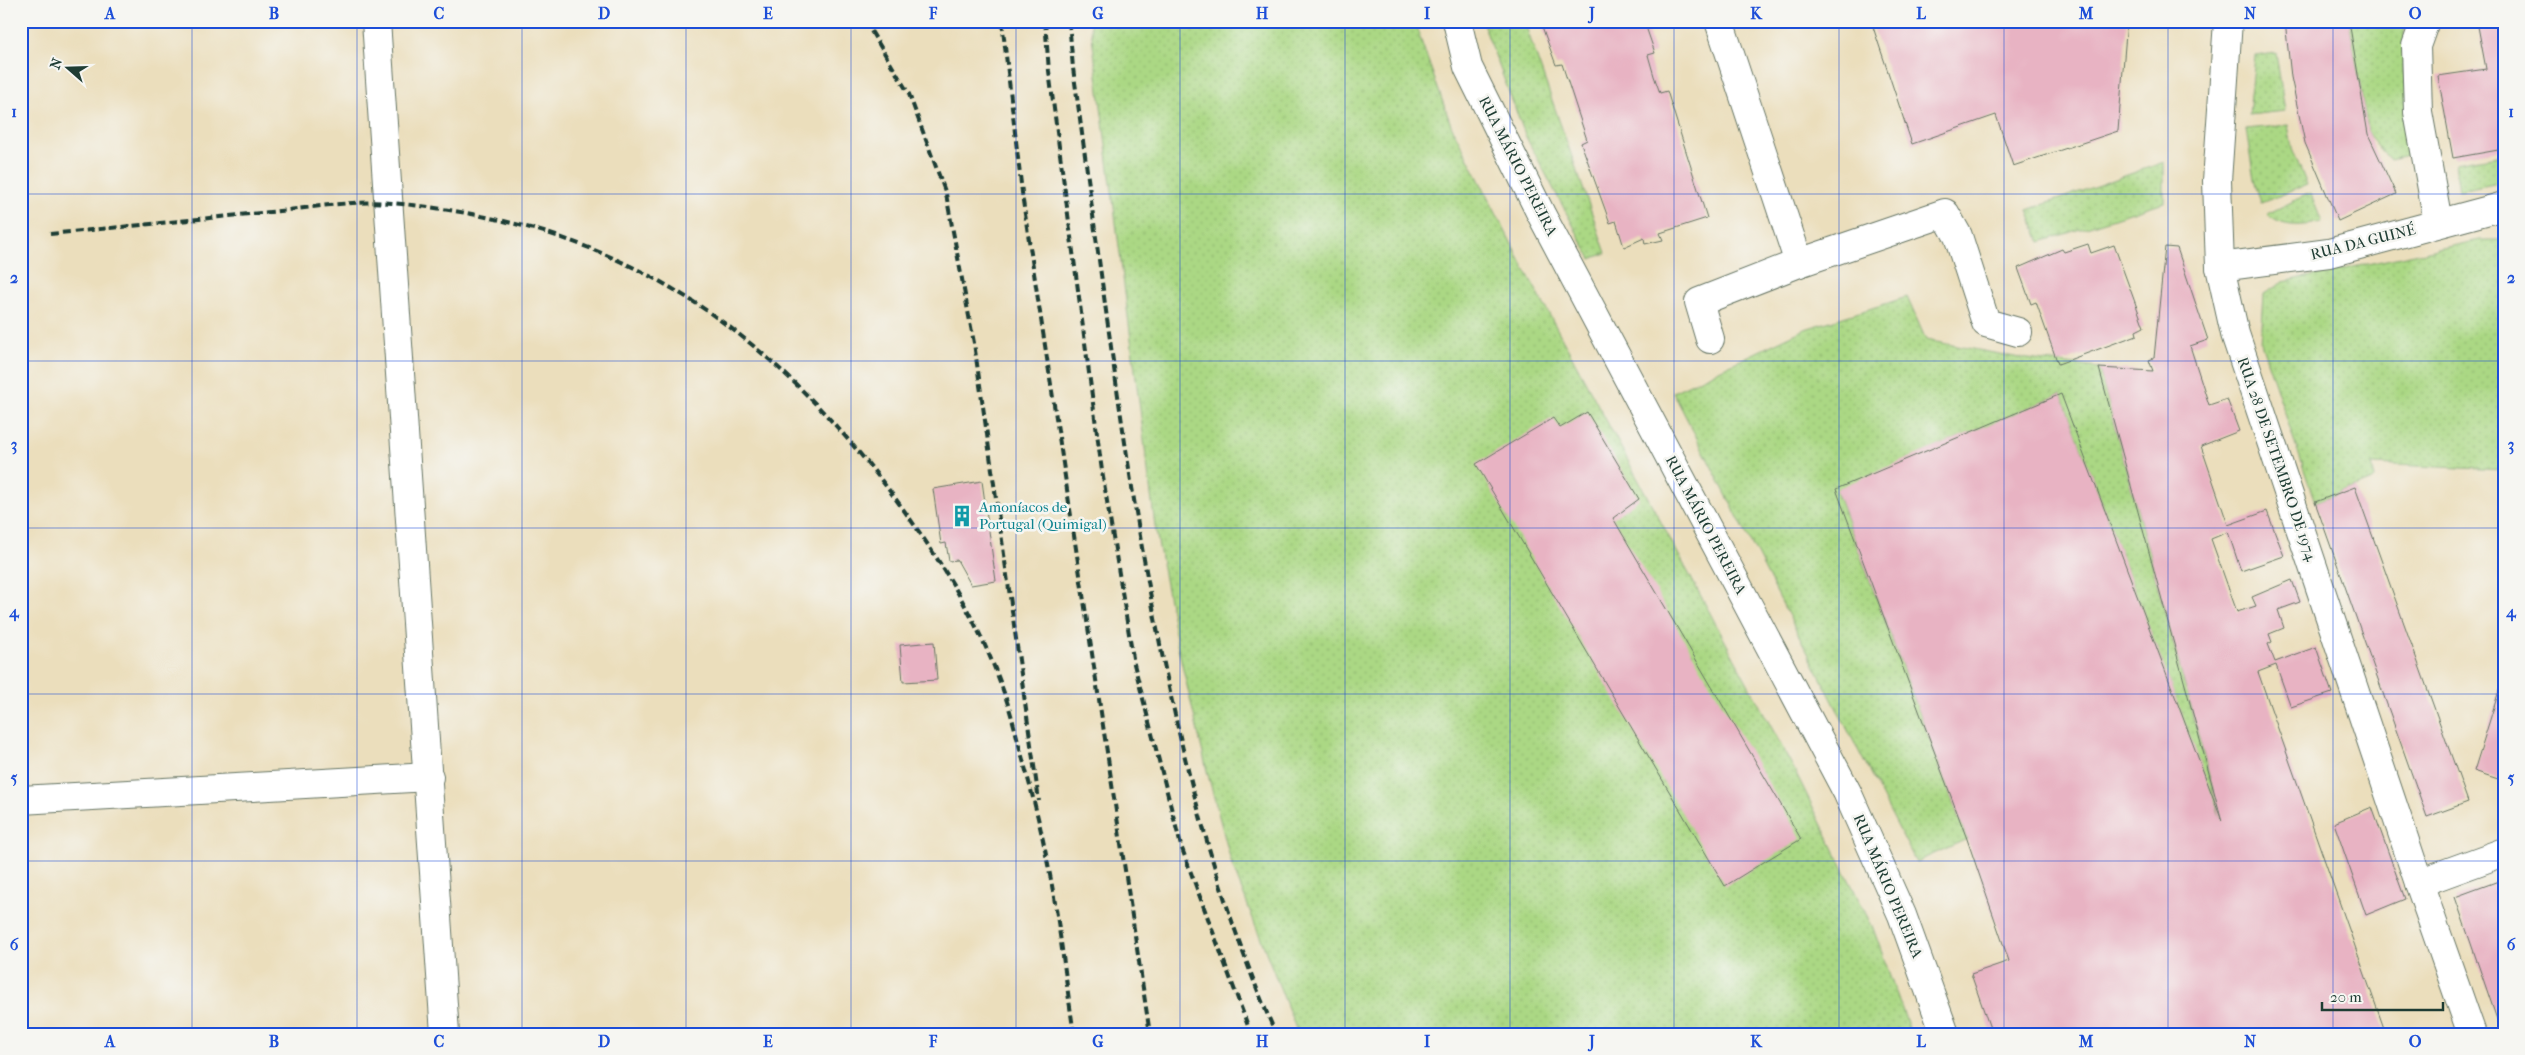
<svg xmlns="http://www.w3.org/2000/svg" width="2525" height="1055" font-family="'IM FELL French Canon',serif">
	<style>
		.grass { fill: url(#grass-dots); stroke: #658a5c }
		.building { fill: #e8b3c3 }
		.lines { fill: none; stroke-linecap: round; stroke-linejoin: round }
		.minor-casing { stroke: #667564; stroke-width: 30 }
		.minor { stroke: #fff; stroke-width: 28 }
		.rail { stroke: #1f3d34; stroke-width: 4; stroke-dasharray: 8 4; stroke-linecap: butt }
		.grid { fill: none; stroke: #1d4ed8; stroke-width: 1; stroke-opacity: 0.55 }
		.labels { text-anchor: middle; stroke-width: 5; stroke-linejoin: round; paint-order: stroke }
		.street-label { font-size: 15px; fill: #1f3d34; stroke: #f6f6f2 }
		.culture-label { font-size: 15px; fill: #0d838f; stroke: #f6f6f2; text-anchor: start }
		.neatline { fill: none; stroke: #1d4ed8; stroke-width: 2 }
		.grid-label { font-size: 16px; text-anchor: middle; font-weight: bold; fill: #1d4ed8 }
	</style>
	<defs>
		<pattern id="grass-dots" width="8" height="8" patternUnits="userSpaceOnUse" patternTransform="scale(1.25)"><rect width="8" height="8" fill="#abd884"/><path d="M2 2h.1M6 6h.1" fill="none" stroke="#93ba73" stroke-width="1.8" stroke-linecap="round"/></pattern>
	</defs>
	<rect width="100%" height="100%" fill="#f6f6f2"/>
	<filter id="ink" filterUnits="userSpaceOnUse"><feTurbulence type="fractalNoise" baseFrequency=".02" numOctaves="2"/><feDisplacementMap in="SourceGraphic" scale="10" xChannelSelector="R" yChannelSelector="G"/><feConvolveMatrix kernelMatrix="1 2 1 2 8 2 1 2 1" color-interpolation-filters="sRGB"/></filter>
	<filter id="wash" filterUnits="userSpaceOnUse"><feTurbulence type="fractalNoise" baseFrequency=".0096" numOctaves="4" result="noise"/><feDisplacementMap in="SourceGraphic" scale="20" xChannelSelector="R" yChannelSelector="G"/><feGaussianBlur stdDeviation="1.12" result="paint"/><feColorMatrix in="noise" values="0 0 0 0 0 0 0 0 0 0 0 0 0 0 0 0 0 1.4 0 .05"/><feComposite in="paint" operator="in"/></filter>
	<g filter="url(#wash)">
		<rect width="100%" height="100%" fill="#ebdebc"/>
		<!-- grass -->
		<g class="grass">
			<polygon points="1090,21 1414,21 1451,125 1520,260 1795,771 1873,928 1911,1034 1298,1034 1232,865 1207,771 1177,643 1155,526"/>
			<polygon points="1482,21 1524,21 1606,253 1591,259 1526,137"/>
			<polygon points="2349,21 2405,21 2403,67 2416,154 2390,160 2368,134"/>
			<polygon points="2276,53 2285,111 2249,115 2255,56"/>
			<polygon points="2288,125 2292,148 2307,185 2261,203 2254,179 2246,129"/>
			<polygon points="2504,155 2504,182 2459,191 2455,163"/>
			<polygon points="2164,162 2164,202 2040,242 2028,210"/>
			<path d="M 2310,193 L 2322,222 C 2304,226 2282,229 2267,214 Z"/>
			<polygon points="2480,240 2504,240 2504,470 2372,464 2375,479 2315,502 2261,343 2264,294 2283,282"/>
			<polygon points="1907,297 1926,340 2020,358 2099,368 2222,823 2061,394 1836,490 1967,839 1916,862 1673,392 1805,329"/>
		</g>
		<g id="blocks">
			<!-- building -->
			<g class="building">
				<polygon points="1540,21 1644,21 1655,53 1648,55 1654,76 1660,93 1667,91 1707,218 1660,233 1663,240 1645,244 1644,238 1624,247 1616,221 1610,223 1581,143 1587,140 1562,64 1556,65"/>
				<polygon points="1871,21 2127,21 2118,131 2013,166 1996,115 1912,144"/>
				<polygon points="2285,21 2349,21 2368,134 2396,194 2338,221 2305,143 2291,77"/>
				<polygon points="2477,21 2504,21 2504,149 2453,158 2438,76 2486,69"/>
				<polygon points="2088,244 2091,253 2114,245 2144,327 2136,331 2137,335 2058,364 2036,302 2031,304 2018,268 2062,249 2064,252"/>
				<polygon points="2165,247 2177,248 2208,340 2190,346 2209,405 2227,399 2239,431 2201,446 2228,525 2267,511 2284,556 2241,571 2228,532 2211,539 2237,612 2256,606 2252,597 2292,580 2300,602 2278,610 2284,628 2269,634 2272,642 2268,644 2275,662 2316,647 2332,693 2291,707 2276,665 2258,672 2386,1034 1992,1034 1971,974 2009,961 1967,839 1836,489 2061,394 2222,821 2099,368 2153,371 2149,360 2154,358"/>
				<polygon points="1587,412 1639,499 1613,518 1801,839 1725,886 1476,464 1553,418 1560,428"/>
				<polygon points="982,481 996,581 971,585 957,560 949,561 946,543 941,544 933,489"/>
				<polygon points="2355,487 2468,802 2427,817 2315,502"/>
				<polygon points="934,642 937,680 903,682 900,645"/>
				<polygon points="2503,678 2504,678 2504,781 2474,771"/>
				<polygon points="2372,807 2405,899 2366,915 2334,823"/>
				<polygon points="2504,879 2504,1034 2502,1034 2455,897"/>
			</g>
		</g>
	</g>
	<g filter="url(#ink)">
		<use href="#blocks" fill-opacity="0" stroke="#667564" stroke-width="1"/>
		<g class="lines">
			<!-- minor casing -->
			<g class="minor-casing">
				<g id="minor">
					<polyline points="376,21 445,1034"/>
					<polyline points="1457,21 1468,67 1541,214 1847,792 1902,915 1945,1034"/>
					<polyline points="1719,21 1799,263 1945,213 1958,236 1986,323 2018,332"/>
					<polyline points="2228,21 2217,181 2220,267 2235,334 2419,883 2472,1034"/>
					<polyline points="2425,21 2416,46 2418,112 2438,222"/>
					<polyline points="2220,267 2329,253 2504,206"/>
					<polyline points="1710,339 1699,302 1799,263"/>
					<polyline points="21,800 429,777"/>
					<polyline points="2419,883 2504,852"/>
				</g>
			</g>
			<!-- minor -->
			<use href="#minor" class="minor"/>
			<!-- rail -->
			<g class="rail">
				<polyline points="865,21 909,94 946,194 974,343 1039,801"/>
				<polyline points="1002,21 1023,201 1150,1034"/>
				<polyline points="1045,21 1049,71 1102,471 1134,664 1181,846 1251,1034"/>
				<path d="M 1069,21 L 1073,68 C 1096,233 1116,400 1145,565 C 1174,725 1210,885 1276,1034"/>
				<path d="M 50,234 C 123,227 197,219 270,212 C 310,208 352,200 392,203 C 615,223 762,321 895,498 C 939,558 978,619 1003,690 C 1010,709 1015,729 1020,749 C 1030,785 1040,823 1047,860 C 1059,917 1065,976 1074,1034"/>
			</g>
		</g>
	</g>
	<!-- grid -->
	<path class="grid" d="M 192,21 L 192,1034M 357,21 L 357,1034M 522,21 L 522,1034M 686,21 L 686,1034M 851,21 L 851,1034M 1016,21 L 1016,1034M 1180,21 L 1180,1034M 1345,21 L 1345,1034M 1510,21 L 1510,1034M 1674,21 L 1674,1034M 1839,21 L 1839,1034M 2004,21 L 2004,1034M 2168,21 L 2168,1034M 2333,21 L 2333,1034M 21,194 L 2504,194M 21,361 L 2504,361M 21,528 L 2504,528M 21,694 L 2504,694M 21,861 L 2504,861"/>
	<!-- icons -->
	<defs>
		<g id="building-bare" transform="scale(1.725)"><path d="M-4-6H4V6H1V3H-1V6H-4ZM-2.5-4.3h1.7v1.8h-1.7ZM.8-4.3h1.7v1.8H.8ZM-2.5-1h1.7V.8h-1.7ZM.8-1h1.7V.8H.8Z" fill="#0f9aa8" stroke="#f6f6f2" stroke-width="2.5" paint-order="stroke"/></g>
	</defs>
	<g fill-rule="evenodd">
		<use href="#building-bare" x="962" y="516"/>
	</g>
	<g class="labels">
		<!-- street labels -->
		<g class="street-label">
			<text transform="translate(1518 166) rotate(63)" y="5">RUA MÁRIO PEREIRA</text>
			<text transform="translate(2363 242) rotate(-14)" y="5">RUA DA GUINÉ</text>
			<text transform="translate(2277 459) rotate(71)" y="5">RUA 28 DE SETEMBRO DE 1974</text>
			<text transform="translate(1706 525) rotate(62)" y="5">RUA MÁRIO PEREIRA</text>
			<text transform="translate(1888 886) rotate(67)" y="5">RUA MÁRIO PEREIRA</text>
		</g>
		<!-- culture labels -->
		<g class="culture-label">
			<text x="979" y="512">Amoníacos de<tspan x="979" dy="17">Portugal (Quimigal)</tspan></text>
		</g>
	</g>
	<!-- margin -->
	<rect width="2525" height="1055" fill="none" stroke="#f6f6f2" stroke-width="55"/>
	<!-- north arrow -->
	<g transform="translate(68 68) rotate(290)" stroke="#f6f6f2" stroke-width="4" paint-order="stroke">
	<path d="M0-4L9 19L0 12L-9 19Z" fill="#1f3d34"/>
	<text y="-8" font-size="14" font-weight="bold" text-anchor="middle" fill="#1f3d34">N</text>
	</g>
	<!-- scale -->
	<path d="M2322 1002v8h121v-8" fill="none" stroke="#1f3d34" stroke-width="2.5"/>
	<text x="2330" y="1002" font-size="15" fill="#1f3d34" stroke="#f6f6f2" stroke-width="4" paint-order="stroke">20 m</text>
	<rect x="28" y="28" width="2470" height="1000" class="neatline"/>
	<g class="grid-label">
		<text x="110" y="19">A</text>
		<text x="274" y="19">B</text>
		<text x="439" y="19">C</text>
		<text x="604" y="19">D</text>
		<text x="768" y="19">E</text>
		<text x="933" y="19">F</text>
		<text x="1098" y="19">G</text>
		<text x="1262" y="19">H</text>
		<text x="1427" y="19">I</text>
		<text x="1592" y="19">J</text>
		<text x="1756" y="19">K</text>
		<text x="1921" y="19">L</text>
		<text x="2086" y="19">M</text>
		<text x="2250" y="19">N</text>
		<text x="2415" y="19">O</text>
		<text x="14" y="117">1</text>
		<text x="2511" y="117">1</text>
		<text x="14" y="283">2</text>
		<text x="2511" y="283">2</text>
		<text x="14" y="450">3</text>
		<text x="2511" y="450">3</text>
		<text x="14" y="617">4</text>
		<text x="2511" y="617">4</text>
		<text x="14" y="783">5</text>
		<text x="2511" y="783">5</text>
		<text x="14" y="950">6</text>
		<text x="2511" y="950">6</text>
		<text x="110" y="1047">A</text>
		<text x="274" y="1047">B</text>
		<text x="439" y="1047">C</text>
		<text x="604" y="1047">D</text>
		<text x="768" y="1047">E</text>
		<text x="933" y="1047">F</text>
		<text x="1098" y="1047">G</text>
		<text x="1262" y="1047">H</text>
		<text x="1427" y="1047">I</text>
		<text x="1592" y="1047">J</text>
		<text x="1756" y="1047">K</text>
		<text x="1921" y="1047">L</text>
		<text x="2086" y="1047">M</text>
		<text x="2250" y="1047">N</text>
		<text x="2415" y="1047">O</text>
	</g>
</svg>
